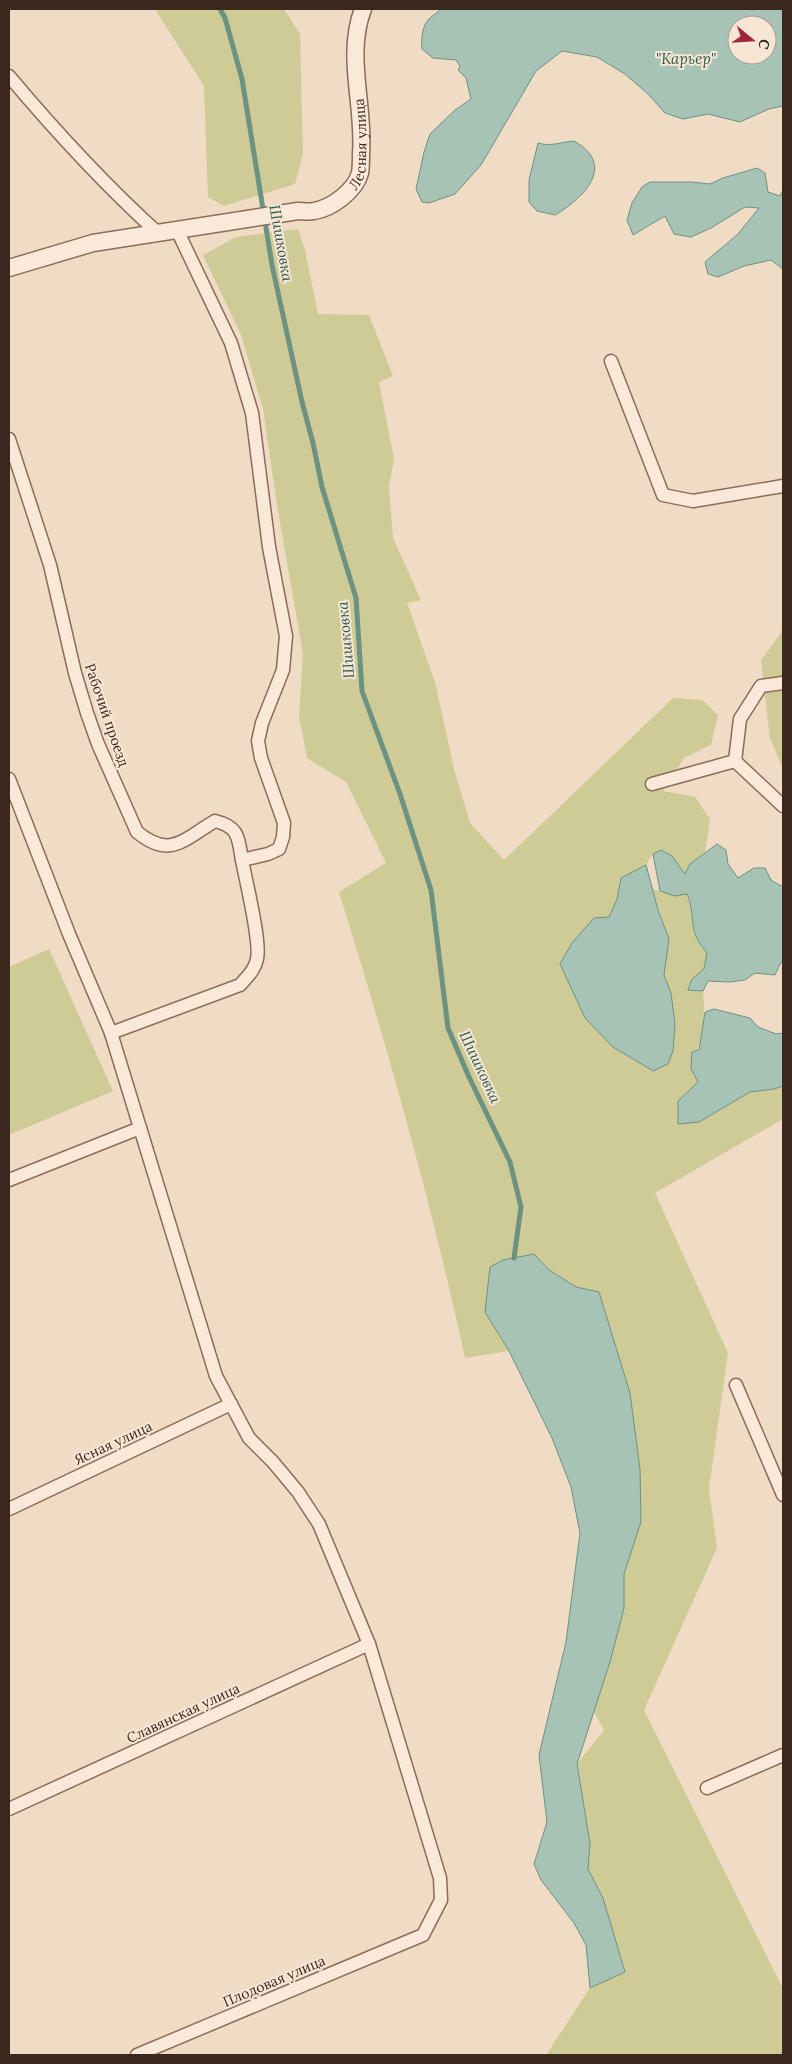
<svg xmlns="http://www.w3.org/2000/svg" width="792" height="2064" font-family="Lora,serif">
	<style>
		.green { fill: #cfcb97 }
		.water { fill: #a6c3b5; stroke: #6c9281; fill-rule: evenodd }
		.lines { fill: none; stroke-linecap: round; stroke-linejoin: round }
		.stream { stroke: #6c9281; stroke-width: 5 }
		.minor-casing { stroke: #8c6b5a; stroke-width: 15 }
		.tertiary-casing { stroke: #8c6b5a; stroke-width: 19 }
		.minor { stroke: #fae9d8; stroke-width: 12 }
		.tertiary { stroke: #fae9d8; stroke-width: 16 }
		.labels { text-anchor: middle; stroke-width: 4; stroke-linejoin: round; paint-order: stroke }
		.street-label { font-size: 14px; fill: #3b271e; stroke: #f7e6d4 }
		.water-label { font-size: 15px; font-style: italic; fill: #2d5b4f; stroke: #f7e6d4 }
	</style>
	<rect width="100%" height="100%" fill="#f0dbc4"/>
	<!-- green -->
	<g class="green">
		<polygon points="155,9 284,9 300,34 303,154 295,184 224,206 208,197 204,86"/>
		<path d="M 298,229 L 305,250 L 318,314 L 369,315 L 393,376 L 379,382 L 394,459 L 389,488 L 393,538 L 421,600 L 407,603 L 435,682 L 454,769 L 470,823 L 504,860 L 673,698 L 702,700 L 718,715 L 711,745 L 684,758 L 663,791 L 695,797 L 710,819 L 705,853 L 690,864 L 685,874 L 672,856 L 661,850 L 653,854 L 646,865 L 621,878 L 617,899 L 609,918 L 560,964 L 572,987 L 613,1047 L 652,1071 L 671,993 L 664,975 L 669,939 L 651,888 L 675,896 L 686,894 C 697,919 686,930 707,953 L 704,969 L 692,979 L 688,990 L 703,991 C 706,1018 701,1044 691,1069 L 698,1082 L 678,1101 L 699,1122 L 750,1092 L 774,1089 L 783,1086 L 783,1119 L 655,1193 L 728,1353 L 709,1489 L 717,1548 L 644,1710 L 783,1989 L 783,2055 L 546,2055 L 590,1988 L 625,1972 L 603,1898 L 588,1869 L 590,1843 L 577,1764 L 604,1730 L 594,1712 L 624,1608 L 624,1574 L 641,1522 L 630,1393 L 599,1292 L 576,1287 L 549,1270 L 534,1254 L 485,1312 L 509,1351 L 465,1358 C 431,1201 387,1046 339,892 L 386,863 L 346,782 L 307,758 L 299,716 L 303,654 L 277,505 L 263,409 L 241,335 L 203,255 L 236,237 Z"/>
		<polygon points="783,630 783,769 770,738 761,660"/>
		<polygon points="49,949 113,1091 9,1135 9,967"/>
	</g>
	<!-- water -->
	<g class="water">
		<path d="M 441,9 L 783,9 L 783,106 L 769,109 L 740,122 L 708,114 L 683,119 L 665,113 L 648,94 L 625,74 L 597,57 L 562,51 L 536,71 L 481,165 L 455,194 L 429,203 L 422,202 L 416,189 L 424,152 L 430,134 L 455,110 L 471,99 L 466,78 L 458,70 L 460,66 L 456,60 L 433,58 L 422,49 C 421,39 422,24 431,17 C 435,14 437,13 441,9 ZM 737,25 L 767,25 L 767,55 L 737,55 Z"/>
		<path d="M 574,141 C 617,165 584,198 555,215 L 537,211 L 529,202 L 529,180 L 538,143 C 551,147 561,142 574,141 Z"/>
		<polygon points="757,168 765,173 768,192 780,196 783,190 783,269 771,260 744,266 718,277 708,274 705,262 738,234 759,208 745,207 711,228 691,237 674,234 665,216 633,235 627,220 632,203 642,187 650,182 691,182 710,184 723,178"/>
		<path d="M 717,844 L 726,850 L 728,864 L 738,878 L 754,868 L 765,868 L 771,880 L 783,887 L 783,962 L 781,962 L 775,975 L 755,973 L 745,980 L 730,982 L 708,981 L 703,991 L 688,990 L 692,979 L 704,969 L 707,953 C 686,929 697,919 687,894 L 675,896 L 660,891 L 653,854 L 661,850 L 672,856 L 685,874 L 690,864 Z"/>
		<polygon points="646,865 658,910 669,939 664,975 671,993 675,1024 673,1051 668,1064 653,1071 613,1047 585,1018 560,964 572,943 594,918 609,917 617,899 621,878"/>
		<polygon points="714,1009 750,1018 758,1027 776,1034 783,1033 783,1086 774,1089 750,1092 699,1122 678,1124 678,1101 698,1082 691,1069 692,1052 699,1050 705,1012"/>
		<polygon points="534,1254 549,1270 576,1287 599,1292 630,1393 640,1469 641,1522 624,1574 624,1608 610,1662 577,1764 590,1843 588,1869 603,1898 625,1972 590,1988 586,1945 574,1923 541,1880 534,1864 547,1822 539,1755 566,1642 580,1533 571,1487 552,1438 509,1351 485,1312 490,1267 503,1260"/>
	</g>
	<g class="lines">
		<!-- stream -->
		<polyline class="stream" points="220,9 225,18 242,79 272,265 302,402 313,443 322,487 356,598 362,691 400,794 431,890 448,1028 469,1077 510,1162 521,1207 514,1258"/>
		<!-- minor casing -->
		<g class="minor-casing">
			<g id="minor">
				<path d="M 9,76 C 56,132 105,185 159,234"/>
				<polyline points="611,361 663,495 693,501 783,486"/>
				<path d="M 9,439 L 50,565 L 75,673 L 87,713 L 98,744 L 137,832 C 170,859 183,840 215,821 C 240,827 238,839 242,860"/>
				<polyline points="735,761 740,719 761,686 783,683"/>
				<polyline points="9,779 69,934 111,1033"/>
				<polyline points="652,784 735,761 783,806"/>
				<polyline points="9,1180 140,1128"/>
				<polyline points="736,1385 783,1495"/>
				<polyline points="9,1509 231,1404"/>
				<polyline points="707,1788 783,1755"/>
				<polyline points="9,1809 369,1644"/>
				<path d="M 137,2055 L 423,1935 L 441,1900 L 440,1878 L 369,1644 L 319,1524 L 298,1492 L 273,1462 L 249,1438 L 216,1376 L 111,1033 L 240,985 C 247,977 255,970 257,959 C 261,941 246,882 242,860 L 268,854 L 279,849 L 283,837 L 284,823 L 261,758 L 258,741 L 262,723 L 283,670 L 286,636 L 269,547 L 252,413 L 231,343 L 177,230"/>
			</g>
		</g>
		<!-- tertiary casing -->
		<g class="tertiary-casing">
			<g id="tertiary">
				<path id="s1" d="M 9,268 L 93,243 L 298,211 C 303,211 309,212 314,211 C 332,208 355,191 360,173 C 361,167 361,160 361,154 C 365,106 345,56 363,9"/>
			</g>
		</g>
		<!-- minor -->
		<use href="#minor" class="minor"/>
		<!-- tertiary -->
		<use href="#tertiary" class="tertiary"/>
	</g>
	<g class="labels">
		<!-- street labels -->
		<g class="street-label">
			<text dy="5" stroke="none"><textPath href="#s1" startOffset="402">Лесная улица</textPath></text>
			<text transform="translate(107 715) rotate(71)" y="5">Рабочий проезд</text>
			<text transform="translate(113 1443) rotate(-25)" y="5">Ясная улица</text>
			<text transform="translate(183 1713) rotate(-25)" y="5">Славянская улица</text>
			<text transform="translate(274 1981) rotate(-23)" y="5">Плодовая улица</text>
		</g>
		<!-- water labels -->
		<g class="water-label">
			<text x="686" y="64">"Карьер"</text>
			<text transform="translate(281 243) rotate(80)" y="5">Шишковка</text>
			<text transform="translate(346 640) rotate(-95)" y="5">Шишковка</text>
			<text transform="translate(480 1067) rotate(65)" y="5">Шишковка</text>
		</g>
	</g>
	<!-- border -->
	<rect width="792" height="2064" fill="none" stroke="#3b271e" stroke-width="20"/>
	<!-- north arrow -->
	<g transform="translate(752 40) rotate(108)"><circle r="24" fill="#f7e6d4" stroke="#ac9a8b"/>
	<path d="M0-4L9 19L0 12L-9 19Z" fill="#9d273f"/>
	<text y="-8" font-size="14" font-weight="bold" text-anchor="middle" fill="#3b271e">С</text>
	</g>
</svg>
